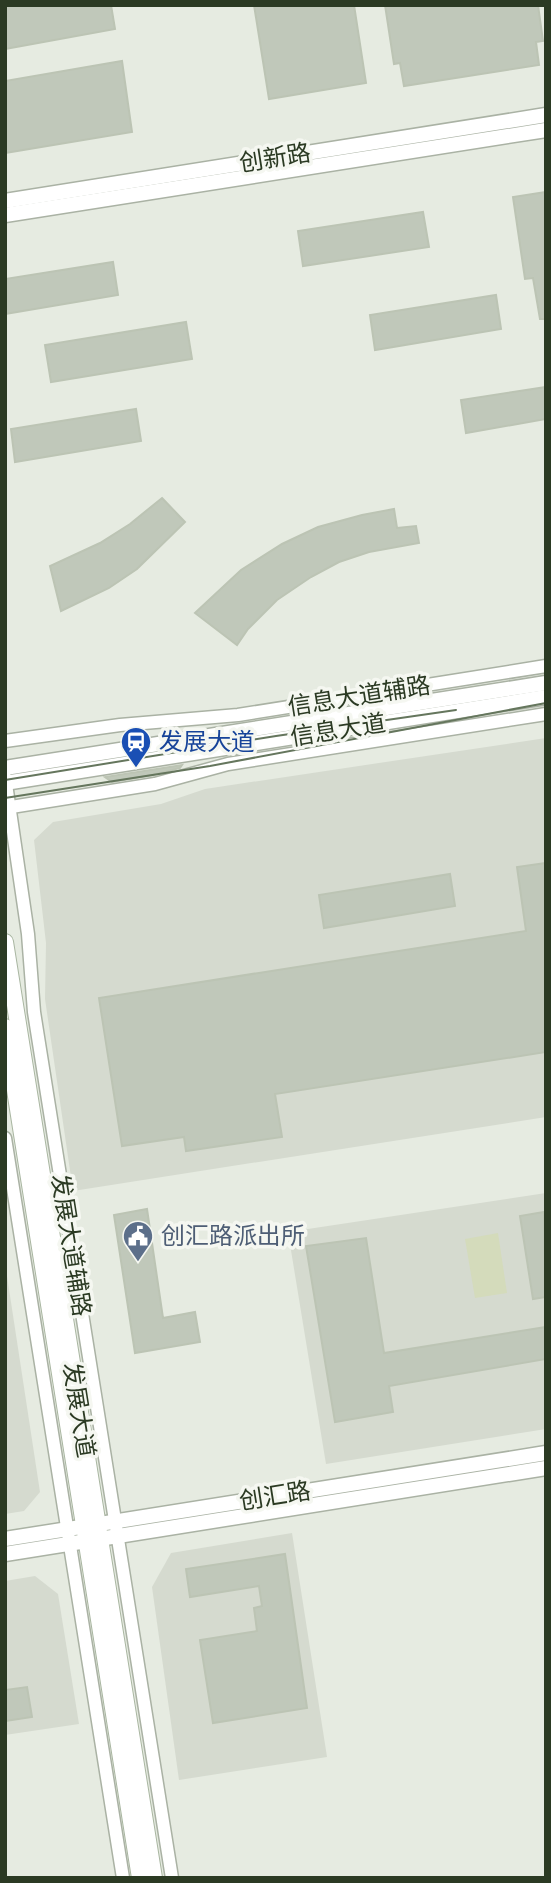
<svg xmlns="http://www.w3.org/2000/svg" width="551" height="1883" font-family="Manrope,'Noto Sans SC',sans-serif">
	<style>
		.built { fill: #d5dacf }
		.green { fill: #d4dbbb }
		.building { fill: #c0c8ba; stroke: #bcc4b4; stroke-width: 2 }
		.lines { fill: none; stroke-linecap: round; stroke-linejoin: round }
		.minor-casing { stroke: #aab2a4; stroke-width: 15 }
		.tertiary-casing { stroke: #aab2a4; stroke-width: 17 }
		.secondary-casing { stroke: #a9b6a1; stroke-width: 18 }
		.minor { stroke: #fff; stroke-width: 12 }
		.tertiary { stroke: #fff; stroke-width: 14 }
		.secondary { stroke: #fff; stroke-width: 16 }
		.tram { stroke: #65765d; stroke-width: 2 }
		.labels { text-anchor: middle; stroke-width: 7; stroke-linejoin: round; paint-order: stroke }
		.street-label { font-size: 24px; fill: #2b3a23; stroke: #f5f7f1 }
		.transit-label { font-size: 24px; fill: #164399; stroke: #f5f7f1; text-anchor: start }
		.service-label { font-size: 24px; fill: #4e5e75; stroke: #f5f7f1; text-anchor: start }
	</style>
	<rect width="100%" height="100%" fill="#e6ebe1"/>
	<!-- built -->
	<g class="built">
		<polygon points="546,738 546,1117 73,1191 45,999 46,943 34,840 53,822 161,804 205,789"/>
		<polygon points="546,1193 546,1429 326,1464 288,1232"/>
		<polygon points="5,1263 40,1492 24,1511 5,1514"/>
		<polygon points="292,1533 327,1757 179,1780 152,1587 171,1553"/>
		<polygon points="35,1576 58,1594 79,1724 5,1735 5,1581"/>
	</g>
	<!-- green -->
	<polygon class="green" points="498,1233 507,1293 475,1298 465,1239"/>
	<!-- building -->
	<g class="building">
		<polygon points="5,5 111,5 115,29 5,49"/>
		<polygon points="254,5 354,5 366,83 269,99"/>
		<polygon points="385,5 538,5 543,41 536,42 539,65 404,86 400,63 394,64"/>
		<polygon points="122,61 132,132 5,153 5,81"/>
		<polygon points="546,192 546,319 540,319 533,278 525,279 513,197"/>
		<polygon points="423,212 429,247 303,266 298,231"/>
		<polygon points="113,262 118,295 5,314 5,279"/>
		<polygon points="496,295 501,329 375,350 370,315"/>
		<polygon points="186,322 192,359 51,382 45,345"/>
		<polygon points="546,387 546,419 466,433 461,400"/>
		<polygon points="136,409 141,441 15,462 11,429"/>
		<polygon points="162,498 185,522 137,569 109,588 61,611 50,566 100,543 130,524"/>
		<polygon points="394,509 397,528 416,526 419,543 369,552 339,562 311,577 277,600 248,629 237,645 195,613 241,570 282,544 318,527 362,515"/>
		<polygon points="182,765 180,768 153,775 112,782 105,777"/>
		<polygon points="546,863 546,1052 275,1094 282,1137 186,1151 184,1137 122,1146 99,998 526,931 517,867"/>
		<polygon points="450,874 455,906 324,928 319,895"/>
		<polygon points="147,1209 163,1318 195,1312 200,1342 135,1353 114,1215"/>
		<polygon points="544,1212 546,1297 533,1299 520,1216"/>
		<polygon points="366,1238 384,1353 546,1327 546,1359 389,1386 393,1412 335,1422 306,1246"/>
		<polygon points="285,1554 307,1708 213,1723 200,1640 257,1631 254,1608 262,1606 259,1586 190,1597 186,1569"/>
		<polygon points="27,1687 32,1717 5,1721 5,1690"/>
	</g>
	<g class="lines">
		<!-- minor casing -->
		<g class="minor-casing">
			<g id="minor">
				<polyline points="5,741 120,725 238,715 546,666"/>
				<polyline points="5,777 28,934 34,1012 172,1878"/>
				<polyline points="5,808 155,784 228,764 546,714"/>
				<polyline points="5,1138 123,1878"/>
			</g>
		</g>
		<!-- tertiary casing -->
		<g class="tertiary-casing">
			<g id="tertiary">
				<polyline points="5,201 546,115"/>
				<polyline points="5,215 546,130"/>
				<polyline points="5,768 546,683"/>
				<polyline points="5,783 546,697"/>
				<polyline points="5,1539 546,1453"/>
				<polyline points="5,1554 546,1468"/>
			</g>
		</g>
		<!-- secondary casing -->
		<g class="secondary-casing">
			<g id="secondary">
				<polyline points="5,942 154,1878"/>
				<polyline points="5,1027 140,1878"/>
			</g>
		</g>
		<!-- minor -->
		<use href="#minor" class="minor"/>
		<!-- tertiary -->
		<use href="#tertiary" class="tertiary"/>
		<!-- secondary -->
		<use href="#secondary" class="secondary"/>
		<!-- tram -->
		<g class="tram">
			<polyline points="5,780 276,736 456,710"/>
			<polyline points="5,798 210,766 546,703"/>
		</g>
	</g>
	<!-- icons -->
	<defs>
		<g id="station-pin" transform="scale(1.575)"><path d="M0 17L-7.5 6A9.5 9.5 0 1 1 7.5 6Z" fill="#1a4fb4" stroke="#f5f7f1"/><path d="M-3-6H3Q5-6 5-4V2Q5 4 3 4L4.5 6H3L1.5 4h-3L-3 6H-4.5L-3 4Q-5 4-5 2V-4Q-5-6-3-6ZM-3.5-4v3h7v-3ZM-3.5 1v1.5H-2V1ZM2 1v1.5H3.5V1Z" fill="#fff"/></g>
		<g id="civic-pin" transform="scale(1.575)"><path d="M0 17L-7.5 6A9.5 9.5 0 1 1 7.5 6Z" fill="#5c6f8a" stroke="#f5f7f1"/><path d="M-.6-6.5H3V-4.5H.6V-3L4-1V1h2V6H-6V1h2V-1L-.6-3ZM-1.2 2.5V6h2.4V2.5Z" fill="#fff"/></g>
	</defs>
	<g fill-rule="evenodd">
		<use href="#station-pin" x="136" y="742"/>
		<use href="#civic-pin" x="138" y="1236"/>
	</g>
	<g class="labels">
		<!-- street labels -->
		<g class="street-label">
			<text transform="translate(275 158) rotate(-9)" y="8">创新路</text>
			<text transform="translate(359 696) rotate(-9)" y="8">信息大道辅路</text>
			<text transform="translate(338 730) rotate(-9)" y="8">信息大道</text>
			<text transform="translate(71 1245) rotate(81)" y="8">发展大道辅路</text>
			<text transform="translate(79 1410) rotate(81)" y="8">发展大道</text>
			<text transform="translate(275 1496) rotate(-9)" y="8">创汇路</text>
		</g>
		<!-- transit labels -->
		<g class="transit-label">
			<text x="159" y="750">发展大道</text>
		</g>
		<!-- service labels -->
		<g class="service-label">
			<text x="161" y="1244">创汇路派出所</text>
		</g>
	</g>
	<!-- border -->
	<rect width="551" height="1883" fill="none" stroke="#2b3a23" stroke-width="14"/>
</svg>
